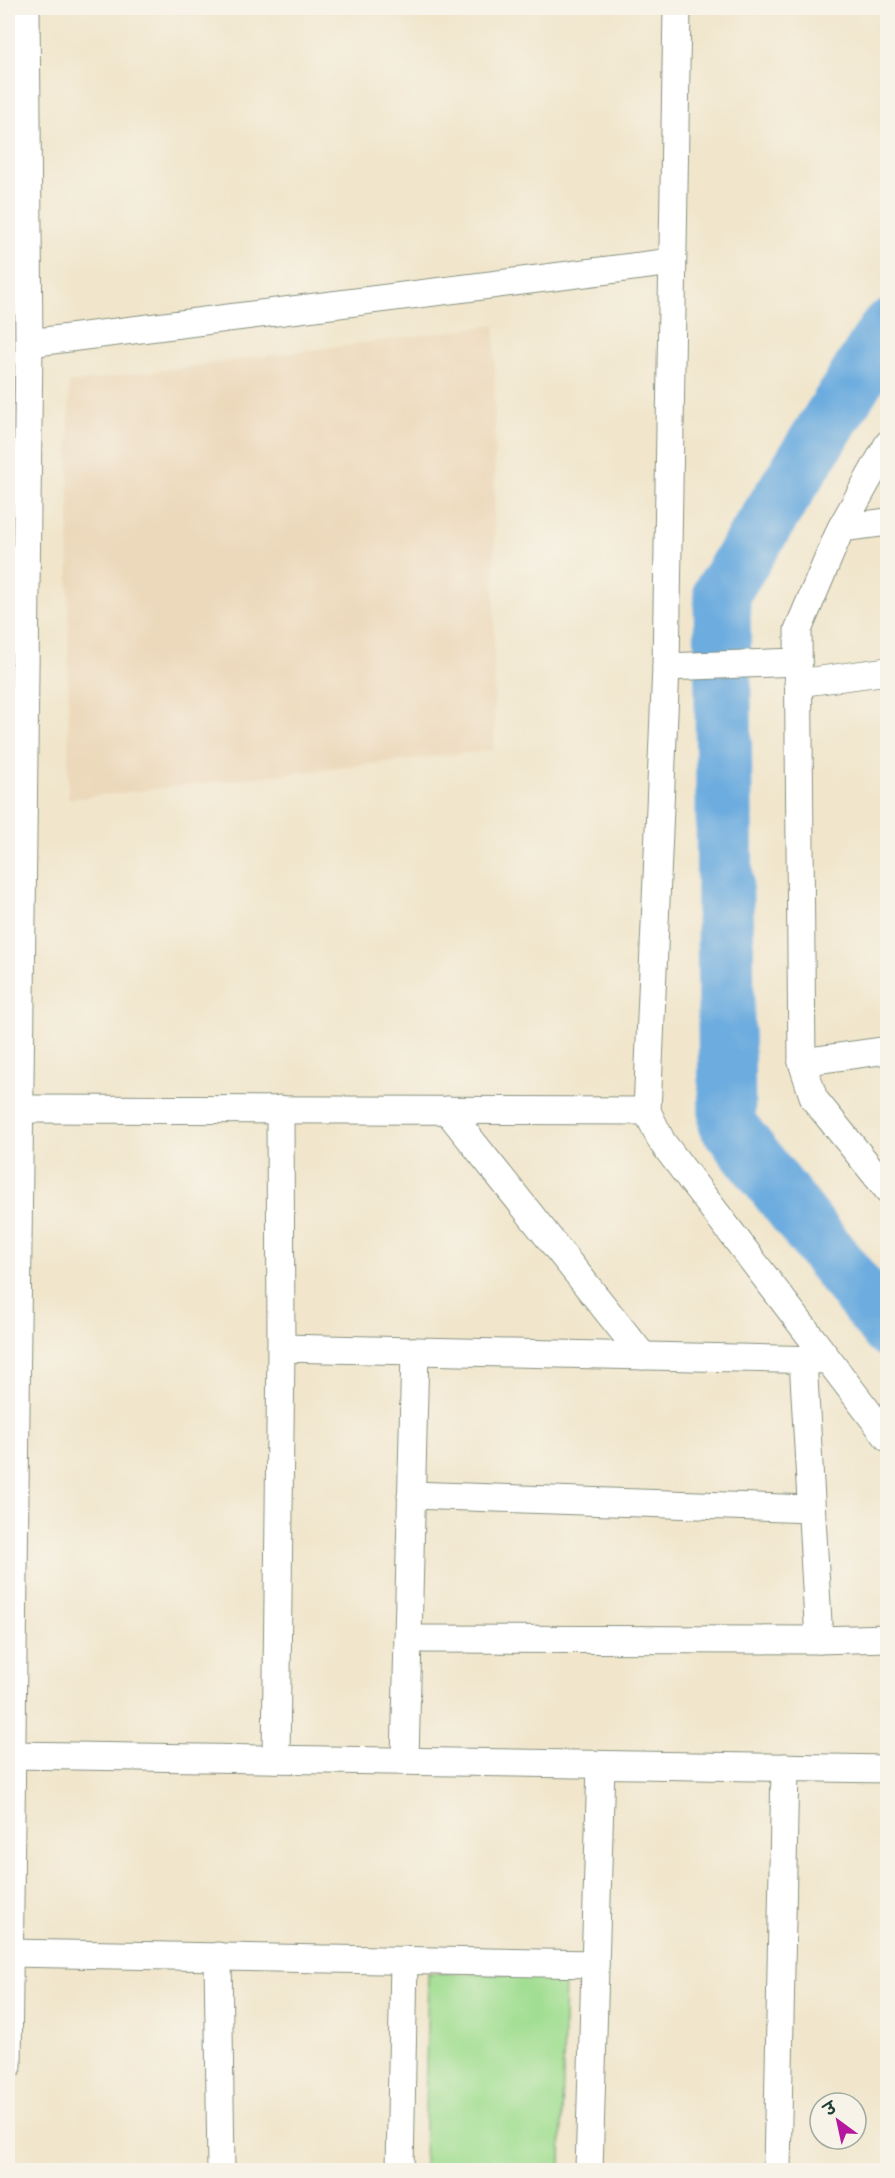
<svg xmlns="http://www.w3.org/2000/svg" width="895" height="2178" font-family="Mynerve,'Playpen Sans Deva',sans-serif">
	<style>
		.built { fill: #ecd8ba }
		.green { fill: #a1de92; stroke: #608e63; stroke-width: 1.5 }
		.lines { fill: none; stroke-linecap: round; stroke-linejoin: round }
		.river { stroke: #6cacdf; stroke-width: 57 }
		.minor-casing { stroke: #889280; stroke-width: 29 }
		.minor { stroke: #fff; stroke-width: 27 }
	</style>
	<rect width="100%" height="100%" fill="#f7f3e8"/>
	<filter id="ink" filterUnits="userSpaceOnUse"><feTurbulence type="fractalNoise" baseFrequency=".0167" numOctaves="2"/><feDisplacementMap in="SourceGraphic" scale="12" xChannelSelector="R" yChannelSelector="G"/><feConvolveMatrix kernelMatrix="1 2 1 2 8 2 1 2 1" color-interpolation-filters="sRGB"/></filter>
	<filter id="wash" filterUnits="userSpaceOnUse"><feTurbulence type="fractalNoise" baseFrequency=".008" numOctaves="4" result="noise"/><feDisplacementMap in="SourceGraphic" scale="24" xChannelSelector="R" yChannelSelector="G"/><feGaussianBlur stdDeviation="1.35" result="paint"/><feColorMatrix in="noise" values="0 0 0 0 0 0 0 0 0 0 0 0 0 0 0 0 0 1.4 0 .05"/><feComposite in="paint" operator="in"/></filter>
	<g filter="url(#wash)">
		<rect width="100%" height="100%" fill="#f1e6cc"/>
		<!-- built -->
		<polygon class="built" points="495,325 494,750 68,799 69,383"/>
		<!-- green -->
		<polygon class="green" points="428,1973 565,1975 561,2170 424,2170"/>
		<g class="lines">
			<!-- river -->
			<polyline class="river" points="888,328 722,592 727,1124 888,1329"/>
		</g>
	</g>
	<g filter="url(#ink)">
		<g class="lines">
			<!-- minor casing -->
			<g class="minor-casing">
				<g id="minor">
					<polyline points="677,8 666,667 647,1111 662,1142 888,1438"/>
					<polyline points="29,343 672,262"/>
					<polyline points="888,444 841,528 798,630 802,1062 814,1099 888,1190"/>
					<polyline points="841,528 888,522"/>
					<polyline points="666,667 798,662"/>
					<polyline points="798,683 888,671"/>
					<polyline points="802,1062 888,1050"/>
					<polyline points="19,1109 647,1111"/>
					<polyline points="447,1110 643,1356"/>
					<polyline points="281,1348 827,1360"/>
					<polyline points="803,1360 819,1640"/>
					<polyline points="411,1495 811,1509"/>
					<polyline points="408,1639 819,1640 888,1638"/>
					<polyline points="12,1755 888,1769"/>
					<polyline points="276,1759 281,1348 280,1109"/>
					<polyline points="405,1761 415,1351"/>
					<polyline points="9,1953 595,1964"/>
					<polyline points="218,1956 221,2170"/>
					<polyline points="8,2066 29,343 26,8"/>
					<polyline points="400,2170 404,1960"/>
					<polyline points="589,2170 601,1765"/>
					<polyline points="777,2170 785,1767"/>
				</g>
			</g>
			<!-- minor -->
			<use href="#minor" class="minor"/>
		</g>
	</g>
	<!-- margin -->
	<rect width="895" height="2178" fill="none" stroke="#f7f3e8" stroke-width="30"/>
	<!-- north arrow -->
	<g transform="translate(838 2121) rotate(327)"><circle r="28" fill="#f7f3e8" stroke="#a1aaa0" stroke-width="1.5"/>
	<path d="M0-4.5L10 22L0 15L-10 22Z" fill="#b5179e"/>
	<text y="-9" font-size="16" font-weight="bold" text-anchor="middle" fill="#1f3d34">उ</text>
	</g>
</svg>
